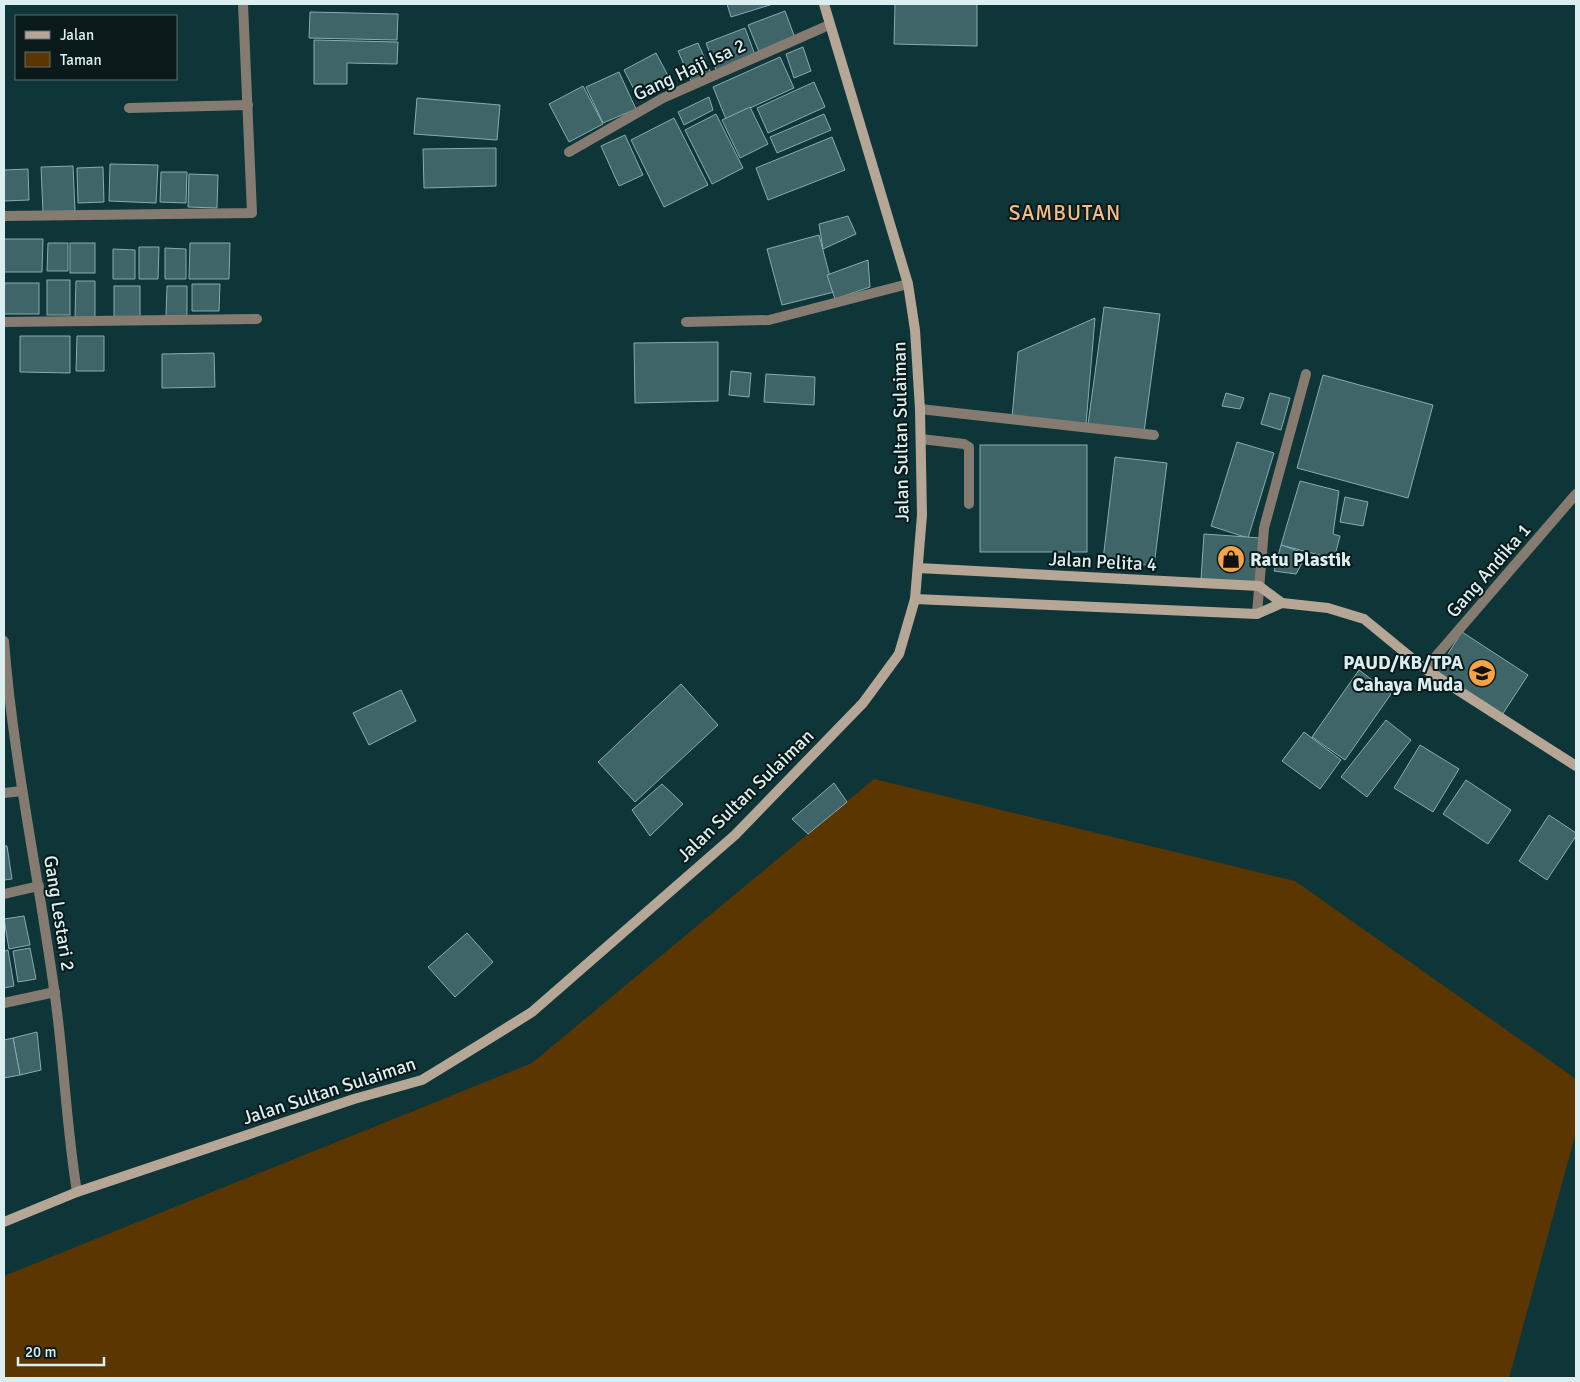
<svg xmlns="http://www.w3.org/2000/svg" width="1580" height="1382" font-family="Signika,sans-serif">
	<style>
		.green { fill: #5c3601 }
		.building { fill: #3f6568; stroke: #85acb0 }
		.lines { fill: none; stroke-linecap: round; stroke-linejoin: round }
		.lane { stroke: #857b71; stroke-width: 10 }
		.street { stroke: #857b71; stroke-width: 10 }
		.secondary { stroke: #b6a696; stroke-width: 10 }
		.labels { text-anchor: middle; stroke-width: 4; stroke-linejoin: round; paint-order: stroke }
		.street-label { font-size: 19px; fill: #dbeff1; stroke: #0a1a1b }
		.poi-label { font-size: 19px; font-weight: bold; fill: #dbeff1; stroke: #0a1a1b; text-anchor: start }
		.quarter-label { font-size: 21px; letter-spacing: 1px; fill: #f7bd83; stroke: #0a1a1b }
	</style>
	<rect width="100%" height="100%" fill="#0e3538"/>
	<!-- green -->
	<polygon class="green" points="874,779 1295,881 1576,1079 1576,1132 1509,1378 4,1378 4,1276 532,1063"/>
	<!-- building -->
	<g class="building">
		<polygon points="727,4 773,4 731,17"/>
		<polygon points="895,4 977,4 977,46 894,44"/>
		<polygon points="785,11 795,38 759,52 748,25"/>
		<polygon points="310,12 398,14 397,40 309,38"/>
		<polygon points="745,28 755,55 716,70 706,43"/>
		<polygon points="314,40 398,42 397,64 347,63 347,84 314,84"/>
		<polygon points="698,43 711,73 691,81 678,51"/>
		<polygon points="803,47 811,71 794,78 786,54"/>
		<polygon points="656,53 672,83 640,101 624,70"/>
		<polygon points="780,57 794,88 726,119 713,87"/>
		<polygon points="619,72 636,109 603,123 586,87"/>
		<polygon points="814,82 825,107 768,133 757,108"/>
		<polygon points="583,86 603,124 569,142 549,104"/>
		<polygon points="709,97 713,110 684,125 678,112"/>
		<polygon points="417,98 500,105 497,140 414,134"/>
		<polygon points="750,107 768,144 740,158 722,120"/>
		<polygon points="716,114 743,168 712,184 685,130"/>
		<polygon points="824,114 831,130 777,153 770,137"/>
		<polygon points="674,118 708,185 664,207 631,140"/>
		<polygon points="625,135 643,175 619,186 601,146"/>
		<polygon points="832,137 845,170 768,200 756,168"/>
		<polygon points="496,148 496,186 424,188 423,149"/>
		<polygon points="110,164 158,165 156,203 109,201"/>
		<polygon points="73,166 75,211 43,212 41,167"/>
		<polygon points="103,167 104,202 78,203 77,168"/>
		<polygon points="28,169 29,200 4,201 4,170"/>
		<polygon points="161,172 187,172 186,203 160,202"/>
		<polygon points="189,174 218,175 217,208 188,207"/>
		<polygon points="848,216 856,234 823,249 819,224"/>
		<polygon points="819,235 834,292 782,305 767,249"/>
		<polygon points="4,239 43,239 42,272 4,272"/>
		<polygon points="48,243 68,243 68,271 47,271"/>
		<rect x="70" y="243" width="25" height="30"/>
		<polygon points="190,243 230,243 229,279 189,279"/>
		<polygon points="139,247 159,247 158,279 139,279"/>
		<polygon points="165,248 186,249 186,279 165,279"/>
		<polygon points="113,249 135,250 135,279 113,279"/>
		<polygon points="868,260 870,287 835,299 827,275"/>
		<rect x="47" y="280" width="23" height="35"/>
		<polygon points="76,281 95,281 95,318 75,318"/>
		<rect x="4" y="283" width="35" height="31"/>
		<polygon points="192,284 220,284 219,311 192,311"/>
		<rect x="114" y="286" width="26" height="33"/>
		<polygon points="167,286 187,286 187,316 166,316"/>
		<polygon points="1104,307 1160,314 1144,432 1088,424"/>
		<polygon points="1095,318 1086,424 1012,417 1018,352"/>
		<polygon points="20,336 70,336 70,373 20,372"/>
		<polygon points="77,336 104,336 104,371 76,371"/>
		<polygon points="718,342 718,401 635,403 634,343"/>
		<polygon points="214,353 215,387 162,388 162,354"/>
		<polygon points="731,371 751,373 749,397 729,395"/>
		<polygon points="766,374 815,377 814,405 764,402"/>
		<polygon points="1323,375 1433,405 1408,498 1297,468"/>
		<polygon points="1226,393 1244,398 1240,409 1222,406"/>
		<polygon points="1270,393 1290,398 1281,430 1261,424"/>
		<polygon points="1237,442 1274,453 1248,538 1211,526"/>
		<rect x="980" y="445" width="107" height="107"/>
		<polygon points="1115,457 1167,463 1154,566 1103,560"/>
		<polygon points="1300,481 1339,491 1333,534 1340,536 1334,559 1281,545"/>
		<polygon points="1345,497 1368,502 1363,526 1340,522"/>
		<polygon points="1204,534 1261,538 1257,583 1201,579"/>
		<polygon points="1281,545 1307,554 1296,574 1274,571"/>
		<polygon points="1462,632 1528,675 1502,715 1437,671"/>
		<polygon points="1359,670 1391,694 1345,760 1312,737"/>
		<polygon points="681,684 718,725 635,802 598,762"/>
		<polygon points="401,690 416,721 369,745 353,713"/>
		<polygon points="1386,720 1411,740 1367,797 1341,777"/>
		<polygon points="1304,732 1341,760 1320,789 1282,761"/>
		<polygon points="1420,745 1459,769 1433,812 1394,788"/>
		<polygon points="1466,780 1511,810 1488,844 1443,814"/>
		<polygon points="834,783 847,802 808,834 792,819"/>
		<polygon points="662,784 683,804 650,836 632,810"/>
		<polygon points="1549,815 1576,833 1576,836 1547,880 1519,861"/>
		<polygon points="4,846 7,846 12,879 4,880"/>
		<polygon points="24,916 30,945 9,949 4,919"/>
		<polygon points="467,933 493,962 455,997 428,967"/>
		<polygon points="30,948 36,979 18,982 13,951"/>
		<polygon points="8,950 14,986 4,988 4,951"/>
		<polygon points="37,1032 41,1070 20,1075 13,1038"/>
		<polygon points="13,1038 20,1075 4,1078 4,1040"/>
	</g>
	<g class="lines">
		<!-- lane -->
		<g class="lane">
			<polyline points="920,409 1154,435"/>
			<polyline points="921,439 964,444 969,447 969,504"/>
			<polyline points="1257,614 1264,528 1306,374"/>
		</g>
		<!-- street -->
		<g class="street">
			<polyline points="129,108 248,105"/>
			<polyline points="569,152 663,98 829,25"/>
			<polyline points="4,216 252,213 243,4"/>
			<polyline points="4,322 257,319"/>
			<polyline points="686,322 769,320 908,284"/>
			<path d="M 4,641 C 13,758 38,873 54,989 C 64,1057 66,1125 77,1192"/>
			<polyline points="1425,669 1576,494"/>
			<polyline points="4,793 22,791"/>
			<polyline points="4,894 39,886"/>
			<polyline points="4,1003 55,992"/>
		</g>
		<!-- secondary -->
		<g class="secondary">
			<polyline points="918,568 1259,586 1282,603"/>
			<polyline points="915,599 1257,614 1282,603 1328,608 1364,619 1425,669 1576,766"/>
			<polyline points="4,1222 77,1192 354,1099 422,1080 484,1042 532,1012 735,835 863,703 899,654 915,599 922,515 920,409 915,330 908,284 824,4"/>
		</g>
	</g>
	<!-- icons -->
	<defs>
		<g id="shop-disc" transform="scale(1.4375)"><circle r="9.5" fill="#f5a345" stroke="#0a1a1b"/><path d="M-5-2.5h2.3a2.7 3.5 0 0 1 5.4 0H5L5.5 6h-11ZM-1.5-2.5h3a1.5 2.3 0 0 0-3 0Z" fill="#111"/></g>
		<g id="school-disc" transform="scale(1.4375)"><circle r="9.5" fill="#f5a345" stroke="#0a1a1b"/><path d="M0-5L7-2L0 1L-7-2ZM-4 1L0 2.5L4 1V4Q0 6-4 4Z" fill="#111"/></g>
	</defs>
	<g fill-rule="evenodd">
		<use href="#shop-disc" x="1231" y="559"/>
		<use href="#school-disc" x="1482" y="673"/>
	</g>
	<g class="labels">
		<!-- street labels -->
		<g class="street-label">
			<text transform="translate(689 69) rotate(-25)" y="7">Gang Haji Isa 2</text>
			<text transform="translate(900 432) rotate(-91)" y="7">Jalan Sultan Sulaiman</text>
			<text transform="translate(1103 561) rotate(3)" y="7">Jalan Pelita 4</text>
			<text transform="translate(1488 570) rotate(-49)" y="7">Gang Andika 1</text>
			<text transform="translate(745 795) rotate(-44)" y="7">Jalan Sultan Sulaiman</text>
			<text transform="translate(60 913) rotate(81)" y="7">Gang Lestari 2</text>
			<text transform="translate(329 1090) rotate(-18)" y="7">Jalan Sultan Sulaiman</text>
		</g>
		<!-- poi labels -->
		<g class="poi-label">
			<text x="1250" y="566">Ratu Plastik</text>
			<text x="1463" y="669" text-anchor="end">PAUD/KB/TPA<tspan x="1463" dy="22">Cahaya Muda</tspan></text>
		</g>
		<!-- quarter labels -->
		<g class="quarter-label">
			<text x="1065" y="220">SAMBUTAN</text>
		</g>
	</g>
	<!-- border -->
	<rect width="1580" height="1382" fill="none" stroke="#dbeff1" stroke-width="10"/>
	<!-- legend -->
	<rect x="15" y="15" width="162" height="65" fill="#0a1a1b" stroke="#5e6f71"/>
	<rect x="25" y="31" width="25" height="8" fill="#b6a696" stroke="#5e6f71"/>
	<text x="60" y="40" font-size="15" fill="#dbeff1">Jalan</text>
	<rect x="25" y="52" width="25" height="15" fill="#5c3601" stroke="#5e6f71"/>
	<text x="60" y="65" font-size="15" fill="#dbeff1">Taman</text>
	<!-- scale -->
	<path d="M18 1357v8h86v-8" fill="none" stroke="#dbeff1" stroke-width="2.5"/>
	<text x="25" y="1357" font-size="15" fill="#dbeff1" stroke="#0a1a1b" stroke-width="4" paint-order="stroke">20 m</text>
</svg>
